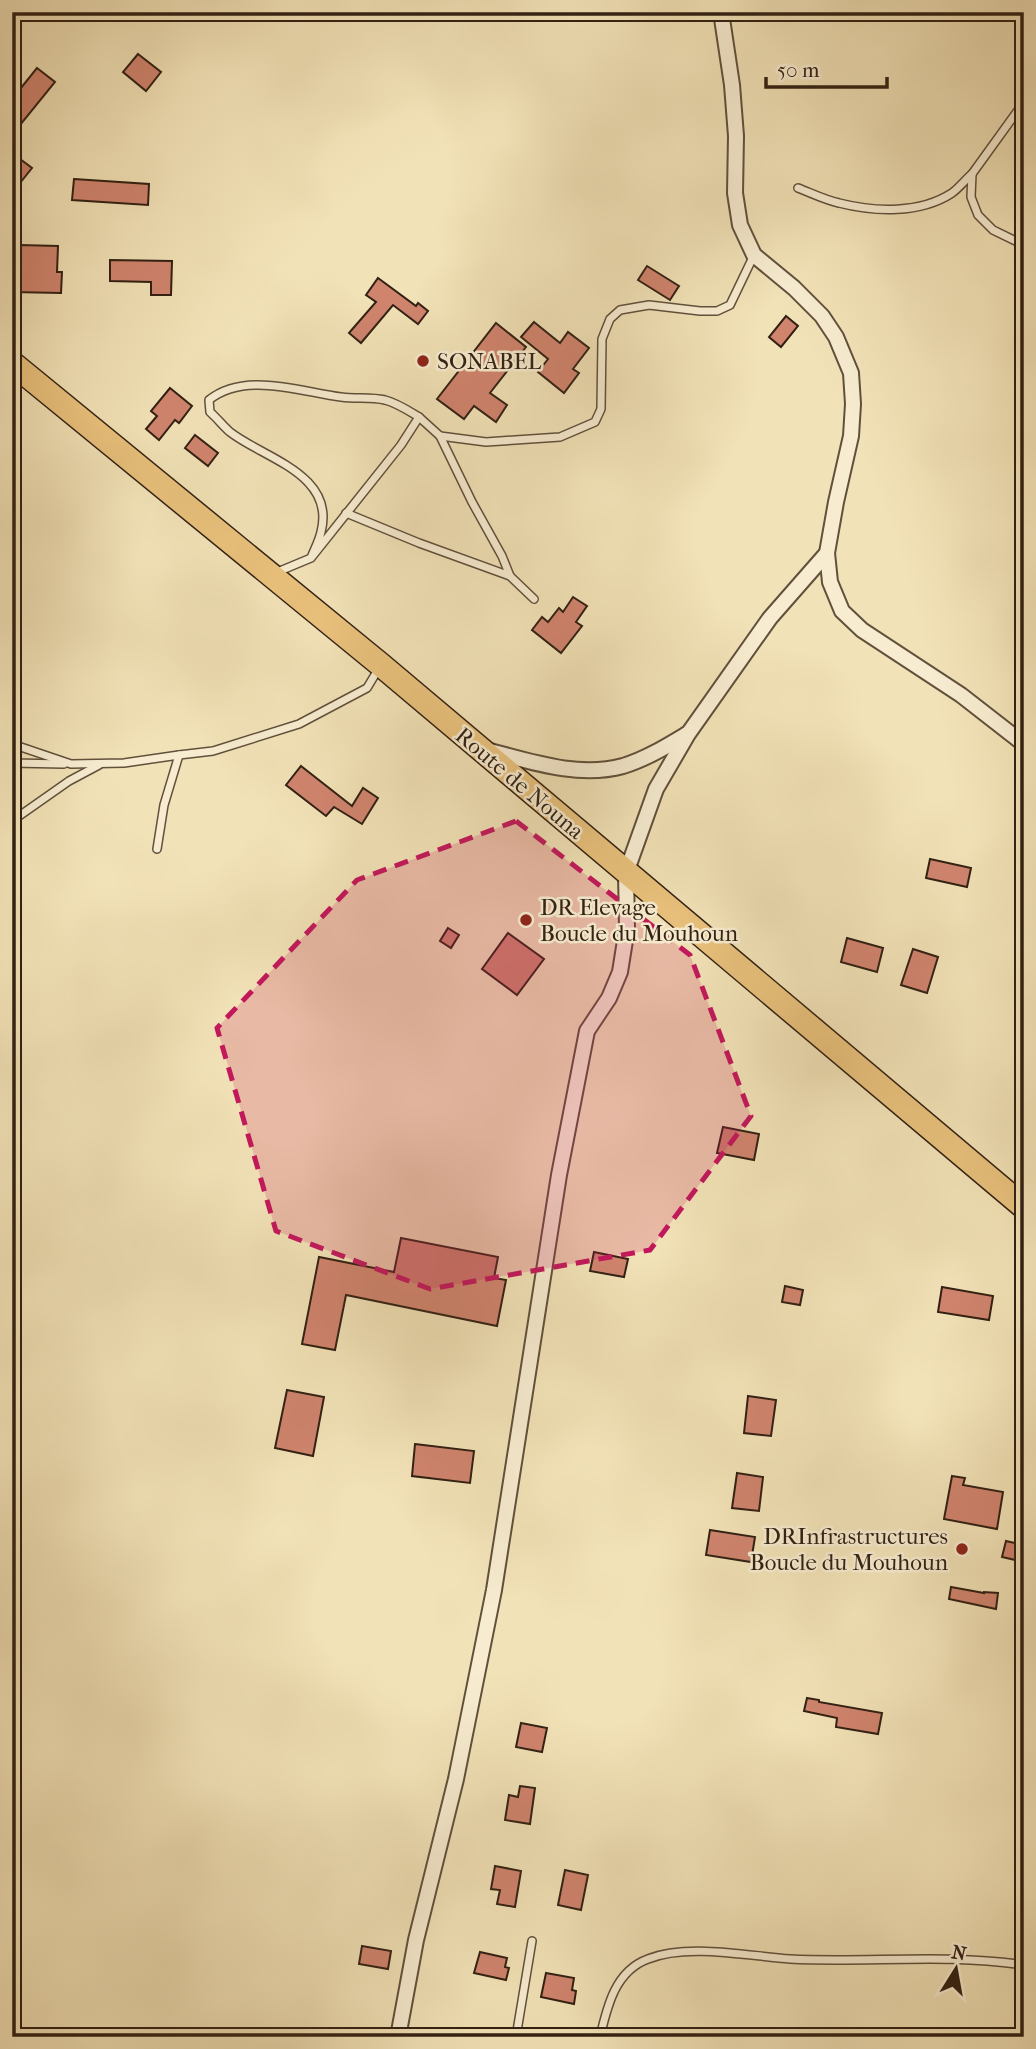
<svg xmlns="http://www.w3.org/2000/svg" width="1036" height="2049" font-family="'IM FELL French Canon',serif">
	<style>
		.building { fill: #d0846e; stroke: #312013; stroke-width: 2 }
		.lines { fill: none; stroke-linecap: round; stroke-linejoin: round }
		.service-casing { stroke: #61503c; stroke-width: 10 }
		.minor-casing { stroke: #61503c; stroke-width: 18 }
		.primary-casing { stroke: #312013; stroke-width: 26 }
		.service { stroke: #f7ecd0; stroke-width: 7 }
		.minor { stroke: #f7ecd0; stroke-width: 14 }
		.primary { stroke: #e9c17c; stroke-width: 23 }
		.marked { fill: #c2185b; fill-opacity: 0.2; stroke: #c2185b; stroke-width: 5; stroke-dasharray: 14 9; stroke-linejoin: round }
		.poi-dot { fill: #8f2418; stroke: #f7ecd0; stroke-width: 2.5 }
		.labels { text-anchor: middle; stroke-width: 5; stroke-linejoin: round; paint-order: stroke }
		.poi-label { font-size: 23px; fill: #312013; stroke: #f7ecd0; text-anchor: start }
		.street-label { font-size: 23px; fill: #312013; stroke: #f7ecd0 }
	</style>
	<rect width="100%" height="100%" fill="#f2e2b7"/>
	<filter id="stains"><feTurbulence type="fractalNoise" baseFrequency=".00286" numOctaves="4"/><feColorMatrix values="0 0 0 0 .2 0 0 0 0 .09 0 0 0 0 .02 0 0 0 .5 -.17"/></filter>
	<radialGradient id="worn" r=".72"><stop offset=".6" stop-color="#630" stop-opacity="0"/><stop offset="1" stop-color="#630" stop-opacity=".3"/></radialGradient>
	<!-- building -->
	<g class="building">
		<polygon points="138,54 161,72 146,91 123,72"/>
		<polygon points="37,68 55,82 12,135 12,99"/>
		<polygon points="12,153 32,168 12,193"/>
		<polygon points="74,179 149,184 148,205 72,200"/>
		<polygon points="20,245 58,246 57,272 62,272 61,293 12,292 12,271 20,271"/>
		<polygon points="110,260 172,261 171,295 151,295 151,282 110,281"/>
		<polygon points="647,266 679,286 670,300 638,280"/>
		<polygon points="378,278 416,306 418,303 428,311 418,324 393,305 361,343 349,333 376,302 366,295"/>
		<polygon points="786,316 798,326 781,347 769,337"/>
		<polygon points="534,322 560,343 568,332 589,348 573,369 579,373 564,393 538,372 548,359 521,337"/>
		<polygon points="496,323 526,347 490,393 507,405 496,422 474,406 464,419 437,399"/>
		<polygon points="170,388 192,406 179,423 175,420 159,440 146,429 157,416 151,411"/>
		<polygon points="195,435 218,453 208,466 185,448"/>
		<polygon points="573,597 587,606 576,622 582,626 561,653 532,630 542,617 548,622 559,608 563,612"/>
		<polygon points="301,766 352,806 363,788 378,798 362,824 334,807 326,816 286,785"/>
		<polygon points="930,859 971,868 967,887 926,878"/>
		<polygon points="448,928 459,935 451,948 440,941"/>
		<polygon points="508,933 544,959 517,995 482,969"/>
		<polygon points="847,938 883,948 877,972 841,962"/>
		<polygon points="913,949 938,957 927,993 901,985"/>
		<polygon points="723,1127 759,1134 754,1160 717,1153"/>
		<polygon points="401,1238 498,1257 494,1278 506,1280 497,1326 346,1295 335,1350 302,1344 319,1257 394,1272"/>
		<polygon points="594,1252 628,1259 624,1277 590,1271"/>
		<polygon points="785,1286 803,1290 800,1305 782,1302"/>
		<polygon points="942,1287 993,1296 989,1320 938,1312"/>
		<polygon points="287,1390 324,1397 313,1456 275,1448"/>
		<polygon points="748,1396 776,1400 771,1436 744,1433"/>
		<polygon points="415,1444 474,1451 470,1483 412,1476"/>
		<polygon points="737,1473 763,1477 759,1511 732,1508"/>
		<polygon points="952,1476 965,1478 963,1485 1003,1492 997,1529 944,1519"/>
		<polygon points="710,1530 755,1537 751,1562 706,1555"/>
		<polygon points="1006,1541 1024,1545 1024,1562 1002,1557"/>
		<polygon points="951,1587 984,1593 984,1592 998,1593 996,1609 949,1599"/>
		<polygon points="807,1698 819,1700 819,1702 882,1713 878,1734 836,1727 837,1718 804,1711"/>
		<polygon points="521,1723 547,1728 542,1752 516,1747"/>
		<polygon points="520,1786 535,1788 530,1824 505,1820 509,1795 518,1797"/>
		<polygon points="495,1866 521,1871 515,1907 497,1904 500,1890 491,1889"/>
		<polygon points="565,1870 588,1875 581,1910 558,1905"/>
		<polygon points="362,1946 391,1951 388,1969 359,1964"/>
		<polygon points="480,1952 507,1958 505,1967 509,1968 506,1980 474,1973"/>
		<polygon points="546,1973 574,1978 572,1990 576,1991 574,2004 541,1997"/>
	</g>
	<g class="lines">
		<!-- service casing -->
		<g class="service-casing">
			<g id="service">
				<polyline points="1024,102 972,174 971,197 978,215 993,230 1024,245"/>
				<path d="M 798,188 C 811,193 825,200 839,203 C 875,212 920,214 952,193 C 959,188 965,180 972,174"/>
				<polyline points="419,417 440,436 486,442 560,437 595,422 601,409 602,339 610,319 620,310 649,305 700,311 717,311 730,305 754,255"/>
				<polyline points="440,436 472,502 502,556 510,576"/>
				<polyline points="346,513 419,543 510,576 534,599"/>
				<path d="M 275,573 L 311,558 L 401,445 L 419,417 C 409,411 397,403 385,400 C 371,397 356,399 341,397 C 301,392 245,371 209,400 L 210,412 C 217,418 223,426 230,432 C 263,458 336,474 321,532 C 319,541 314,550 311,558"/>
				<polyline points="12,744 71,764 124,763 179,755"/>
				<polyline points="12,763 64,764"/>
				<polyline points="12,821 69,781 99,765"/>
				<polyline points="157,849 164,805 179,755 213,751 299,724 367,688 379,668"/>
				<polyline points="516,2037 532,1941"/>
				<path d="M 600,2037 C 607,2007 615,1971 648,1959 C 687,1943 748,1956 790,1959 C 868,1963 946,1953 1024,1965"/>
			</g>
		</g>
		<!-- minor casing -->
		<g class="minor-casing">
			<g id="minor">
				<polyline points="721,12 732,85 736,136 735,193 740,225 754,255 794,288 822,316 836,337 851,373 853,404 851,436 836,502 827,553 830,582 842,611 862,630 961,695 1024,744"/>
				<path d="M 490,751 C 532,762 579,778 623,766 C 646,759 667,746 687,734"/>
				<polyline points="398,2037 416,1940 456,1779 494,1590 559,1175 587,1031 609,998 620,972 627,928 626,873 656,789 688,734 770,618 827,553"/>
			</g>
		</g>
		<!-- primary casing -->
		<g class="primary-casing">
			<polyline id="primary" points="12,363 381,665 1024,1207"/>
		</g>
		<!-- service -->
		<use href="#service" class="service"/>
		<!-- minor -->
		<use href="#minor" class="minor"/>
		<!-- primary -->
		<use href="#primary" class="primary"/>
	</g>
	<!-- marked area -->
	<path class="marked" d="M 516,821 L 690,955 L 751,1116 L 650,1250 L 430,1289 L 276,1231 L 217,1028 L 357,880 Z"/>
	<!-- markers -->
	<g class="poi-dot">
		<circle cx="423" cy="361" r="7"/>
		<circle cx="526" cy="920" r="7"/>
		<circle cx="962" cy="1549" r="7"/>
	</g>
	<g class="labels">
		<!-- poi labels -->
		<g class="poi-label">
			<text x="437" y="369">SONABEL</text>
			<text x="540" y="915">DR Elevage<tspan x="540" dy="26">Boucle du Mouhoun</tspan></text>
			<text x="948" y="1544" text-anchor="end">DRInfrastructures<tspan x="948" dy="26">Boucle du Mouhoun</tspan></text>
		</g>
		<!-- street labels -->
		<g class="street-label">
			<text transform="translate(520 783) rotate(40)" y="8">Route de Nouna</text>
		</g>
	</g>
	<!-- margin -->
	<rect width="1036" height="2049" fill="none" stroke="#f2e2b7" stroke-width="42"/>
	<rect x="14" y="14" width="1008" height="2021" fill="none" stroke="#312013" stroke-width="3.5"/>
	<rect x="21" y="21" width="994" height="2007" fill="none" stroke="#312013" stroke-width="2"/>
	<!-- north arrow -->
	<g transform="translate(956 1969) rotate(11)" stroke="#f7ecd0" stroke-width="5" paint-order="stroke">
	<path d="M0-5L12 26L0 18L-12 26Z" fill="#312013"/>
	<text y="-10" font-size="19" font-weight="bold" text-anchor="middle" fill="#312013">N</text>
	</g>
	<!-- scale -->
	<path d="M766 77v10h121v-10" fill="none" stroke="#312013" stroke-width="3.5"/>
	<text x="777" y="77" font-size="21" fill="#312013" stroke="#f7ecd0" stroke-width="5" paint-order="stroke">50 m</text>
	<rect width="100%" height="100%" filter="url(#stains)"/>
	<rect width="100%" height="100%" fill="url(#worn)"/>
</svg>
